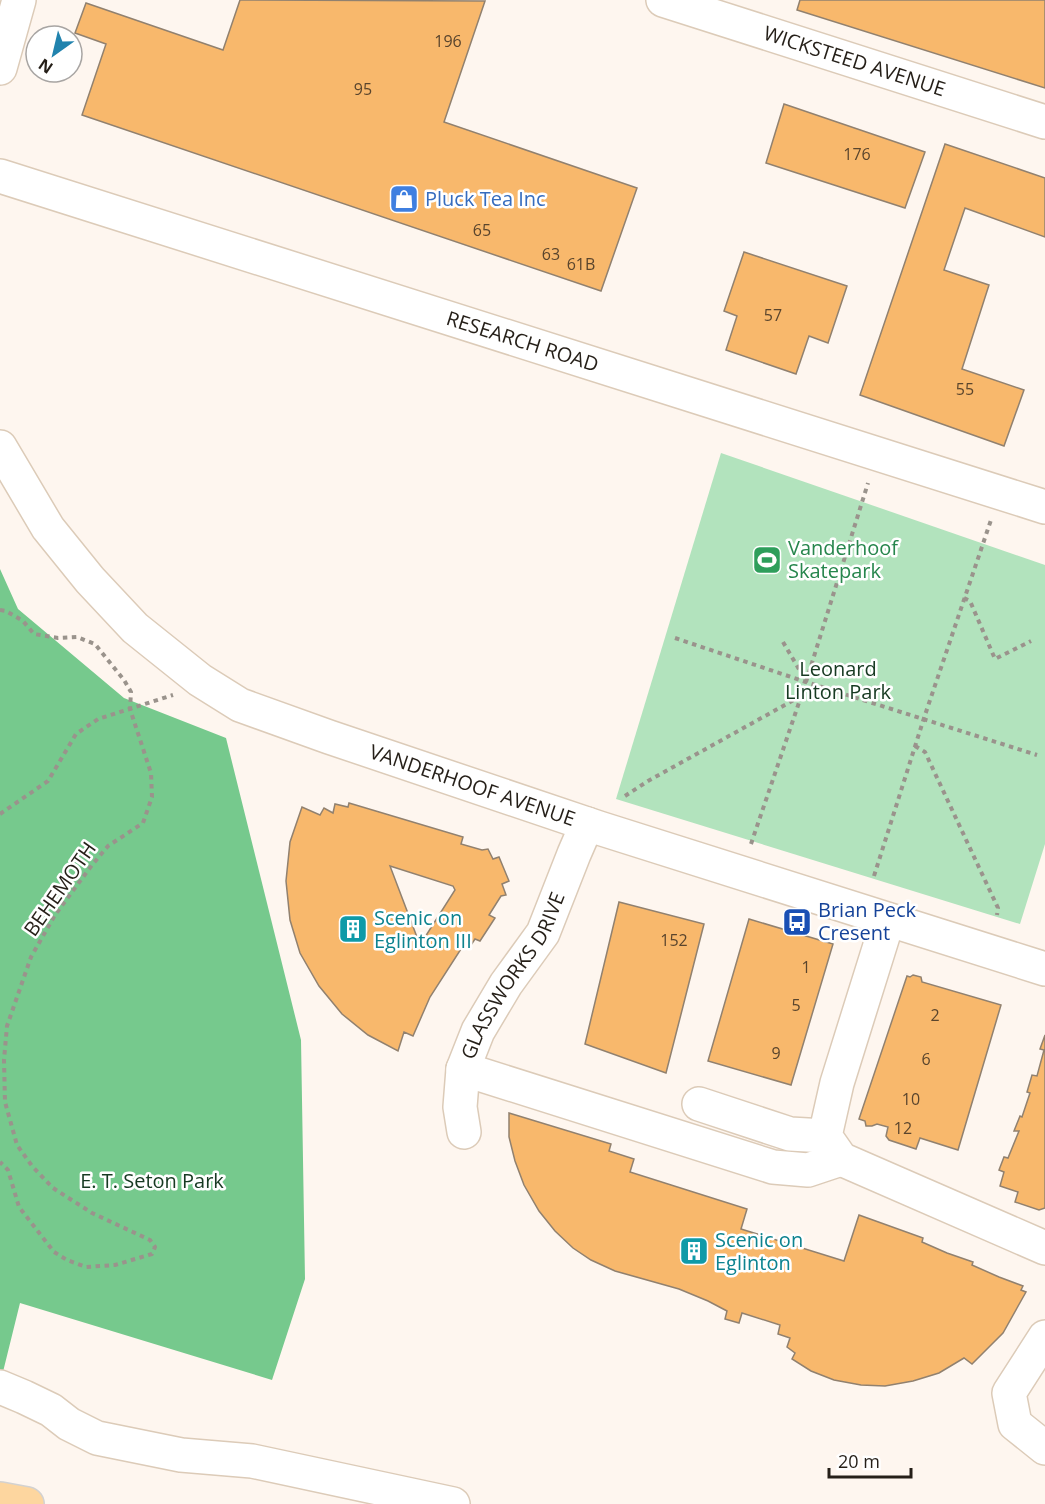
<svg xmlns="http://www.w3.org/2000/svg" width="1045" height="1504" font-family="'Open Sans',sans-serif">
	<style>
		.green { fill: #b2e3bd }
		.forest { fill: #76c98d }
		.building { fill: #f8b86c; stroke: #91816f; stroke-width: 1.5; fill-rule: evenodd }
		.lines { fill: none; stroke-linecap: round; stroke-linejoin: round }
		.minor-casing { stroke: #dccbb8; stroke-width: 36 }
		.major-casing { stroke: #d3d2d1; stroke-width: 36 }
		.path { stroke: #9a938c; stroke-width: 4; stroke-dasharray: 4.5 4.5; stroke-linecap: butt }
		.minor { stroke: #fff; stroke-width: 33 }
		.major { stroke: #fdd69f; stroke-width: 33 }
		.labels { text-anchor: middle; stroke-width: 5; stroke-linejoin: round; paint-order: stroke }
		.number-label { font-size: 16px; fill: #5a452d }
		.street-label { font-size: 20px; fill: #251f18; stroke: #fff }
		.shop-label { font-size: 20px; fill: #366cbe; stroke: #fff; text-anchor: start }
		.leisure-label { font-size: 20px; fill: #27864d; stroke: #fff; text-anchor: start }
		.park-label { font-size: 20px; fill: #173a22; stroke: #fff }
		.transit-label { font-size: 20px; fill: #164399; stroke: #fff; text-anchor: start }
		.culture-label { font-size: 20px; fill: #0d838f; stroke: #fff; text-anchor: start }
	</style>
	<rect width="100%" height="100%" fill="#fef6ef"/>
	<!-- green -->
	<polygon class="green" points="721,453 1045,565 1045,844 1020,924 616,799"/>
	<!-- forest -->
	<polygon class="forest" points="0,569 18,609 124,698 226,738 301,1040 305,1279 272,1380 20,1303 0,1384"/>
	<!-- building -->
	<g class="building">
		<polygon points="240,0 485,1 444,122 637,188 601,291 82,115 106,44 75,33 86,3 223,50"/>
		<polygon points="800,0 1045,0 1045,88 797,10"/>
		<polygon points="784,104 925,152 905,208 766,163"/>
		<polygon points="945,144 1045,178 1045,237 965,208 944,270 989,285 962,369 1024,390 1004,446 860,395"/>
		<polygon points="744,252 847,286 828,343 809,336 796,374 726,350 737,316 724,311"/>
		<path d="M 349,803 L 463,837 L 461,844 L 482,850 L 488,849 L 493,859 L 499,857 L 509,881 L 502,884 L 506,895 L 501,896 L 489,915 L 495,918 L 480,941 L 475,939 L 469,948 L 459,942 L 456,946 L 461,949 L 430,997 L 413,1036 L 404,1032 L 398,1051 L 368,1035 L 342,1014 L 319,986 L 300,953 L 290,920 L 286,881 L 290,842 L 302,807 L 320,815 L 324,808 L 333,813 L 335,804 L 348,807 ZM 390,866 L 453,886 L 455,890 L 420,945 Z"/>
		<polygon points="619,902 704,924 666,1073 585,1044"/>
		<polygon points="749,919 833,944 791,1085 708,1061"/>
		<polygon points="913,975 921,977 922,982 1001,1005 958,1150 920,1138 916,1149 889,1140 886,1136 888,1127 877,1124 872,1126 866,1126 865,1121 859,1119 907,976 910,977"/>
		<polygon points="1045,1035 1045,1208 1039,1210 1015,1202 1018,1192 1000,1186 1004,1172 999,1170 1004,1157 1008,1158 1019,1131 1014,1131 1020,1116 1022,1117 1030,1093 1027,1092 1032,1075 1037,1076 1044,1050 1040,1049"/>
		<polygon points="509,1113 611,1144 609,1151 634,1159 630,1172 747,1209 741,1229 844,1261 859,1215 923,1238 922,1242 947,1253 973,1262 972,1265 999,1277 1023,1286 1021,1290 1026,1292 1003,1333 972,1364 964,1358 939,1373 913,1381 885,1386 861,1385 834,1380 811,1371 792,1359 795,1353 787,1347 790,1338 778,1334 780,1325 742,1313 739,1323 725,1319 727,1311 708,1301 679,1289 615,1271 591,1260 573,1248 555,1231 539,1211 524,1185 515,1161 509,1137"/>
	</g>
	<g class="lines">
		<!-- minor casing -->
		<g class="minor-casing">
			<g id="minor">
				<path id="s1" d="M 663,0 L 1045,122"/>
				<polyline points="0,68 19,0"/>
				<path id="s2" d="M 0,176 L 1045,507"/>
				<path id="s3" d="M 0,447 L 48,528 L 90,580 L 135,628 L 200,680 L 240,705 L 329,737 L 599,828 L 1045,969"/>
				<polyline points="888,920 837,1083 825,1136 841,1159 1045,1248"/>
				<polyline points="463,1069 773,1167 808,1170 841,1159"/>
				<polyline points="699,1104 790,1134 825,1136"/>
				<path id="s4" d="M 464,1132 L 460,1107 L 463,1069 L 478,1031 L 506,984 L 543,933 L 574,854 L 587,824"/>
				<polyline points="1045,1337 1009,1393 1015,1424 1045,1448"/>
				<polyline points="0,1387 24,1397 51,1410 69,1424 97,1438 181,1455 252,1461 453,1504"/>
			</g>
		</g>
		<!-- major casing -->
		<g class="major-casing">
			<polyline id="major" points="0,1499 27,1504"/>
		</g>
		<!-- path -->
		<g class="path">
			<polyline points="964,598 970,601 995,659 1031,641"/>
			<polyline points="0,610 6,611 23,621 34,634 58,638 77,637 95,644 124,680 131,692 130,709 151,773 152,797 143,823 108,846 92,865 55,915 31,957 7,1026 4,1060 5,1102 17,1145 32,1166 53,1188 92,1213 150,1240 155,1247 152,1254 115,1265 86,1267 67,1260 54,1252 19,1207 8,1170 0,1162"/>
			<polyline points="675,638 806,682 1037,755"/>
			<polyline points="783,642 806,681"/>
			<polyline points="915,746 925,752 998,908 997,915"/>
			<polyline points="625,796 648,781 801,696"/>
			<polyline points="0,814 48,781 76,734 98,719 173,695"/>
			<polyline points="751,844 806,682 868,483"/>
			<polyline points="874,876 924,718 991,520"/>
		</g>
		<!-- minor -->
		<use href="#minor" class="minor"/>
		<!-- major -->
		<use href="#major" class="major"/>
	</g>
	<!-- icons -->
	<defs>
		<g id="shop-square" transform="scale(1.5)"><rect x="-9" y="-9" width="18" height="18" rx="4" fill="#3f7fe0" stroke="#fff"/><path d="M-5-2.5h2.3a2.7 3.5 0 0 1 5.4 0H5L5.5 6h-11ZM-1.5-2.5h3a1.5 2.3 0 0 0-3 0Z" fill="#fff"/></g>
		<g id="stadium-square" transform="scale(1.5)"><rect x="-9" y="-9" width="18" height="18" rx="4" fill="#2e9e5b" stroke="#fff"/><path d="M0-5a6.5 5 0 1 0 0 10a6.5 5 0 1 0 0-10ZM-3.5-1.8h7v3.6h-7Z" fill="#fff"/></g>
		<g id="bus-square" transform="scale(1.5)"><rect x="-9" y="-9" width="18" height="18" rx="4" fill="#1a4fb4" stroke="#fff"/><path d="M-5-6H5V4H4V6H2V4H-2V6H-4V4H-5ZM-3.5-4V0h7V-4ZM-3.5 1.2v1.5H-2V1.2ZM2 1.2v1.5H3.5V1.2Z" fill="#fff"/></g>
		<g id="building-square" transform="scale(1.5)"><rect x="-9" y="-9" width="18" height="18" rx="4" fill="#0f9aa8" stroke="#fff"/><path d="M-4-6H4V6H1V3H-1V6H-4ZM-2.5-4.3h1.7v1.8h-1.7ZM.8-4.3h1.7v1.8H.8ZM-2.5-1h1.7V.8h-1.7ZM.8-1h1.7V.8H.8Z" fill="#fff"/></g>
	</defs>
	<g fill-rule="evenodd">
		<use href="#shop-square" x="404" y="199"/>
		<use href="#stadium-square" x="767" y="560"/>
		<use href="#bus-square" x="797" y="922"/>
		<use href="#building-square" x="353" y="929"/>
		<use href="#building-square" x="694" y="1251"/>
	</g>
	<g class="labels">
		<!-- number labels -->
		<g class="number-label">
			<text x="448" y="47">196</text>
			<text x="363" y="95">95</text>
			<text x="857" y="160">176</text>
			<text x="482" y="236">65</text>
			<text x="551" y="260">63</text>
			<text x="581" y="270">61B</text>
			<text x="773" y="321">57</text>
			<text x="965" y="395">55</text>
			<text x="674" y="946">152</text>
			<text x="806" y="973">1</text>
			<text x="796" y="1011">5</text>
			<text x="935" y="1021">2</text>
			<text x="776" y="1059">9</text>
			<text x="926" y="1065">6</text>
			<text x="911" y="1105">10</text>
			<text x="903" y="1134">12</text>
		</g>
		<!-- street labels -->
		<g class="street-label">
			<text dy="7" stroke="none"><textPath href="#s1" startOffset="201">WICKSTEED AVENUE</textPath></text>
			<text dy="7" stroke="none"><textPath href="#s2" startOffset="548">RESEARCH ROAD</textPath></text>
			<text dy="7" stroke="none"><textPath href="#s3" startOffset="603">VANDERHOOF AVENUE</textPath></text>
			<text transform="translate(60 889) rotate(-55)" y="7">BEHEMOTH</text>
			<text dy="7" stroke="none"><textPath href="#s4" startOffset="170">GLASSWORKS DRIVE</textPath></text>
		</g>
		<!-- shop labels -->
		<g class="shop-label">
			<text x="425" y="206">Pluck Tea Inc</text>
		</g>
		<!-- leisure labels -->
		<g class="leisure-label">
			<text x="788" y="555">Vanderhoof<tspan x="788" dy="23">Skatepark</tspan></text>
		</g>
		<!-- park labels -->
		<g class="park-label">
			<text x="838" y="676">Leonard<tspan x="838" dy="23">Linton Park</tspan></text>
			<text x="152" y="1188">E. T. Seton Park</text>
		</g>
		<!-- transit labels -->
		<g class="transit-label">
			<text x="818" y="917">Brian Peck<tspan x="818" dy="23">Cresent</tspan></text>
		</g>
		<!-- culture labels -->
		<g class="culture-label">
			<text x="374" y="925">Scenic on<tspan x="374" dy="23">Eglinton III</tspan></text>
			<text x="715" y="1247">Scenic on<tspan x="715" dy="23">Eglinton</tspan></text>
		</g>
	</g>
	<!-- north arrow -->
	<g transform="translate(54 54) rotate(214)"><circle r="28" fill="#ffffff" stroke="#a8a5a3" stroke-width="1.5"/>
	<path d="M0-4.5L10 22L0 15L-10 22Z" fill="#2183ae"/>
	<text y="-9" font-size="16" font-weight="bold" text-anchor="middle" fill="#251f18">N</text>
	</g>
	<!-- scale -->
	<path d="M829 1468v9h82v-9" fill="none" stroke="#251f18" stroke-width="3"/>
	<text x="838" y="1468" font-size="18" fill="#251f18" stroke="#ffffff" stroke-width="4.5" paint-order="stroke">20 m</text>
</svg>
